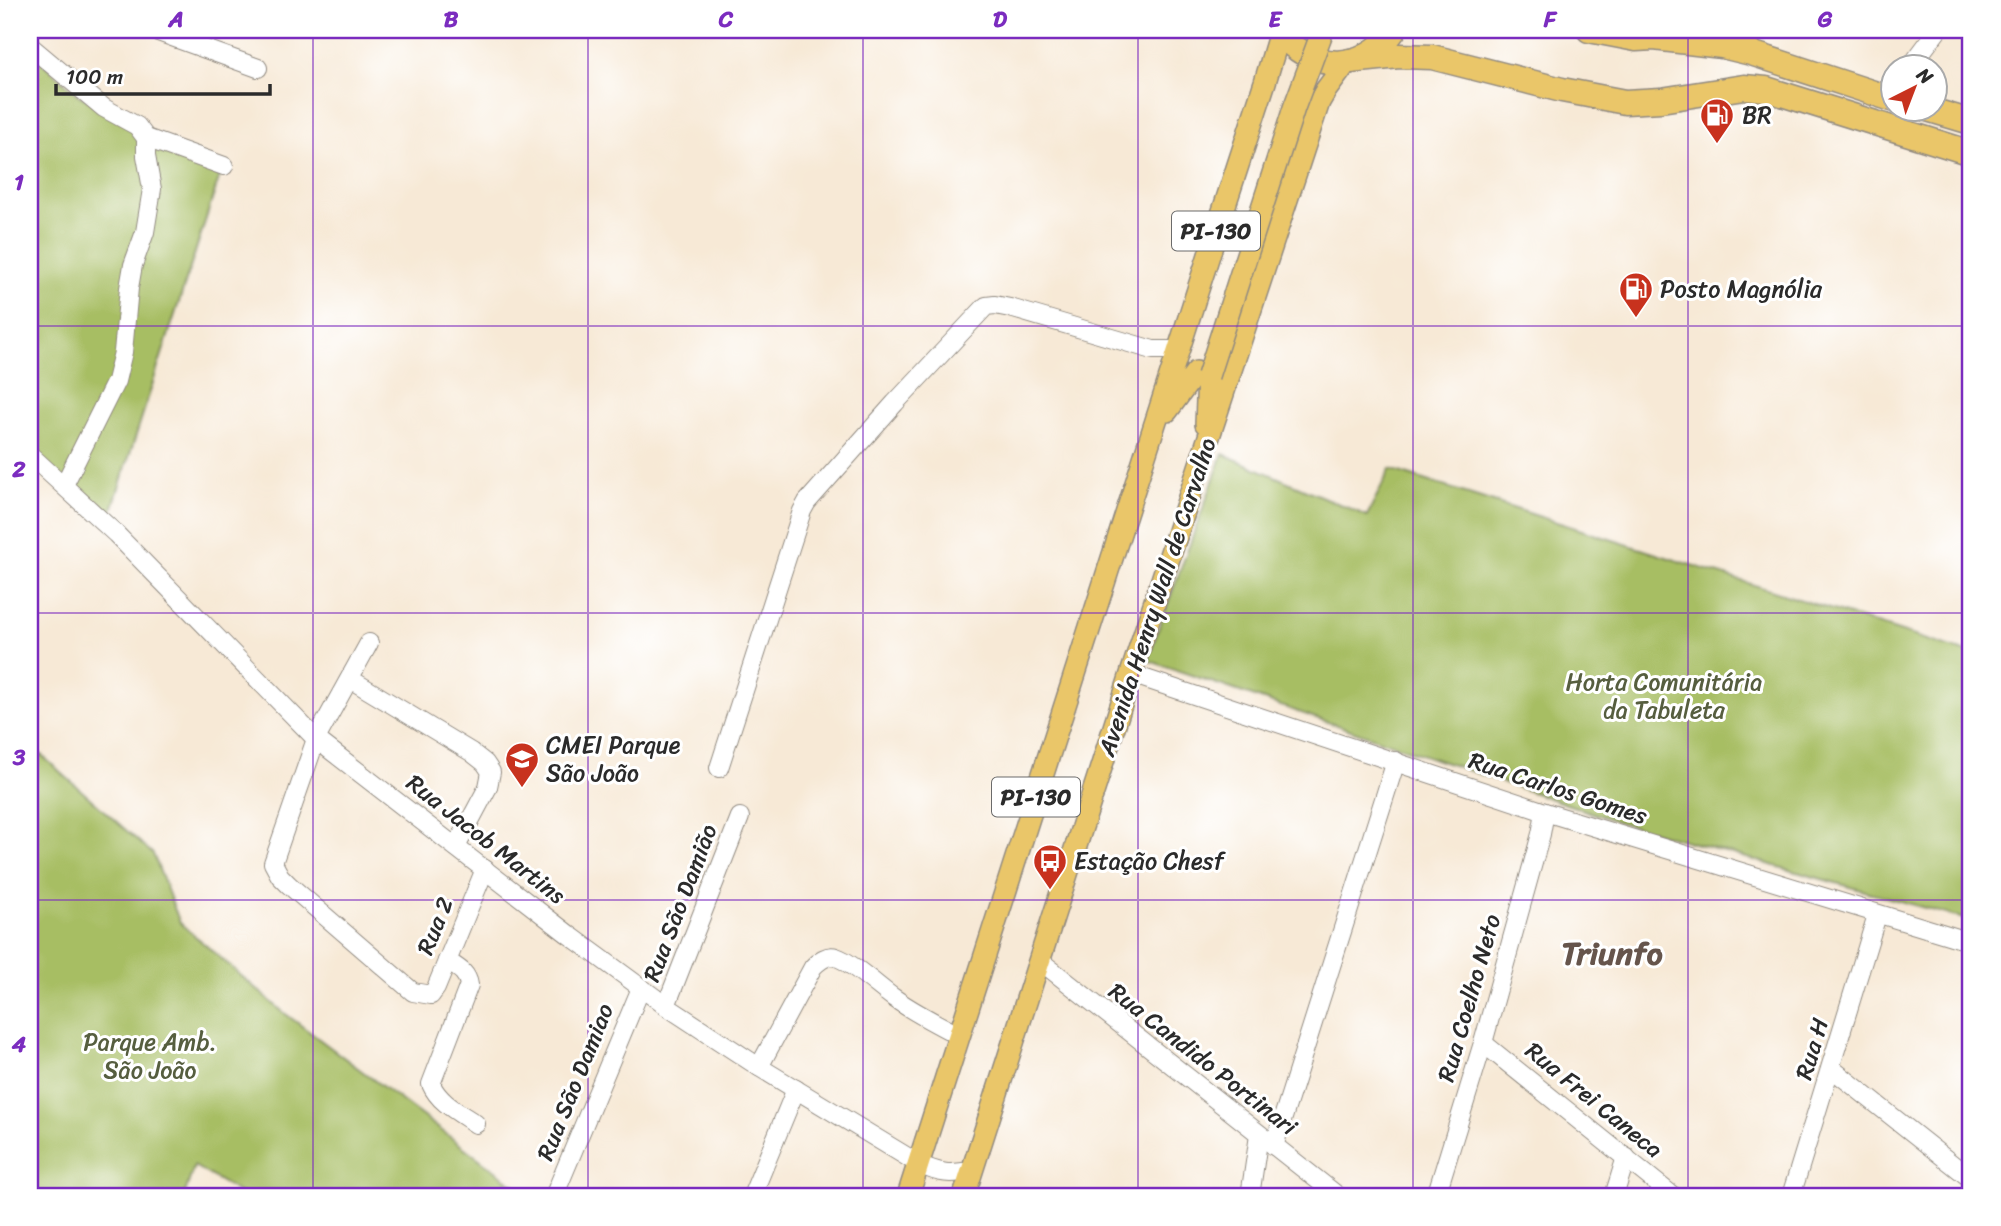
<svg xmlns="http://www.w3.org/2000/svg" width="2001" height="1226" font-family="Sriracha,sans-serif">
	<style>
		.green { fill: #a7be63; stroke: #697447; stroke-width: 2 }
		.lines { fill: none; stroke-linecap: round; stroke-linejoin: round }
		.minor-casing { stroke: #918a80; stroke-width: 20 }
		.major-casing { stroke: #918a80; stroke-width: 24 }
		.highway-casing { stroke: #918a80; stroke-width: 27 }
		.minor { stroke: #fff; stroke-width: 18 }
		.major { stroke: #eac669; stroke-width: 21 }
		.highway { stroke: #eac669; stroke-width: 24 }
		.major-bridge-casing { stroke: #918a80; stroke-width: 24; stroke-linecap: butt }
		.major-bridge { stroke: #eac669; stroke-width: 21 }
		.grid { fill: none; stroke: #7b2cbf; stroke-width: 2; stroke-opacity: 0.55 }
		.labels { text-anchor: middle; stroke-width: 6; stroke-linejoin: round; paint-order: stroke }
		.shield { fill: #fff; stroke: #6b6b6b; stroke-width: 2 }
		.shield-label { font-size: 23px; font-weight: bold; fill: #2b2b2b }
		.poi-label { font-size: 24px; fill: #2b2b2b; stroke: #fff; text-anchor: start }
		.street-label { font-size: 24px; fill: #2b2b2b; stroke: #fff }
		.park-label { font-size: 24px; fill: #565e3f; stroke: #fff }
		.district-label { font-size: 32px; font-weight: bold; fill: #66554c; stroke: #fff }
		.neatline { fill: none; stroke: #7b2cbf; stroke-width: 2.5 }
		.grid-label { font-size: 23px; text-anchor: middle; font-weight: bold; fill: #7b2cbf }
	</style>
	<rect width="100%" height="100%" fill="#fff"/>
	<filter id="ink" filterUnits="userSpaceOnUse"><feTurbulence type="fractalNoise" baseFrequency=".0143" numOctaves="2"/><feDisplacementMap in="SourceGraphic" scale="14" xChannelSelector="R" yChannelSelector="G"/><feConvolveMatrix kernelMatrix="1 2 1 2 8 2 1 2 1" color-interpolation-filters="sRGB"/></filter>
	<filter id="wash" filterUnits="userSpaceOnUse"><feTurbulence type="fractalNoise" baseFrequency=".00686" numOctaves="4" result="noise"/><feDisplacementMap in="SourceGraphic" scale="28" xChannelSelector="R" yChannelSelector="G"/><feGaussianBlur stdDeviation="1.57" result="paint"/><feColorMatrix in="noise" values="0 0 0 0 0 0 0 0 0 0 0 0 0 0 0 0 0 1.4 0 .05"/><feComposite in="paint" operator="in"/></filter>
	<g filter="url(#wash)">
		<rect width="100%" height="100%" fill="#f7e9d6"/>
		<!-- green -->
		<g class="green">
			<polygon points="30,51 78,95 222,169 108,522 30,449"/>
			<polygon points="1223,454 1367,516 1390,469 1971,654 1971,921 1619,822 1147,660"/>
			<polygon points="30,745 153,854 180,923 283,1012 529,1196 245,1196 194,1166 184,1196 30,1196"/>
		</g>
	</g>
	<g filter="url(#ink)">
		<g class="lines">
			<!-- minor casing -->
			<g class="minor-casing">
				<g id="minor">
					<polyline points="153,30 258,68"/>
					<polyline points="30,46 104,108 137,126 146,138 224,166"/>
					<polyline points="1911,66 1938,30"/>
					<path d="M 30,455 L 116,534 L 316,739 L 568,934 L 666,1006 L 759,1067 L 919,1164 C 940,1174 950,1175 973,1170"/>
					<polyline points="64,485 116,381 123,352 129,288 133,265 145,232 152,189 146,156 146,138"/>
					<polyline points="369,643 316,739 273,863 280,876 289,885 413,992 431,995 436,988 485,869"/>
					<polyline points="1131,674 1545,812 1971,942"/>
					<polyline points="350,679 471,752 485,763 491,772 488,787 456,847"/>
					<polyline points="719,768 802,511 807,502 895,403 986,306 995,305 1010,308 1153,350 1179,350"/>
					<polyline points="1039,960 1338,1196"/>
					<path d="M 447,961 C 458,968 467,972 469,985 L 431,1084 C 439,1103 460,1113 476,1124"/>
					<polyline points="666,1006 740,817"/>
					<polyline points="1483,1043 1673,1196"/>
					<path d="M 759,1067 L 813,967 C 819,961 827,954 836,957 C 850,961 880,988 894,998 C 915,1013 937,1024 960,1036"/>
					<polyline points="1831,1068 1971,1179"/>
					<polyline points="1274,1146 1396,761"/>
					<polyline points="555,1194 641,988"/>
					<polyline points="752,1196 796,1089"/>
					<polyline points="1250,1196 1259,1135"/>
					<polyline points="1436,1196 1483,1043 1541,834 1545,812"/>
					<polyline points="1614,1196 1626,1157"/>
					<polyline points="1791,1196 1877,915"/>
				</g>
			</g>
			<!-- major casing -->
			<g class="major-casing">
				<g id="major">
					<polyline points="1167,411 1196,372"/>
					<polyline points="1206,424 1208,376"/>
					<polyline points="908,1196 1224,208 1265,82 1280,32"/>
					<polyline points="964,1196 1131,674 1319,102 1326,90 1346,63"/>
				</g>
			</g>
			<!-- highway casing -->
			<g class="highway-casing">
				<g id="highway">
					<path d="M 1279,30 C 1309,73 1364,74 1394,30"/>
					<polyline points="1589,30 1636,39 1654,38 1722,46 1751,53 1892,99"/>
					<polyline points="1350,61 1399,56 1432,57 1562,90 1625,102 1661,100 1744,87 1766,89 1971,153"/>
					<polyline points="1924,108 1971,122"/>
				</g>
			</g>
			<!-- minor -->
			<use href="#minor" class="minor"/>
			<!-- major -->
			<use href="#major" class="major"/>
			<!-- highway -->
			<use href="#highway" class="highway"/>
			<!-- major-bridge casing -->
			<g class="major-bridge-casing">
				<polyline id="major-bridge" points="1208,376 1294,108 1323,30"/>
			</g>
			<!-- major-bridge -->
			<use href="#major-bridge" class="major-bridge"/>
		</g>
	</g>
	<!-- grid -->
	<path class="grid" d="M 313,30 L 313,1196M 588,30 L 588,1196M 863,30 L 863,1196M 1138,30 L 1138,1196M 1413,30 L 1413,1196M 1688,30 L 1688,1196M 30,326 L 1971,326M 30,613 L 1971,613M 30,900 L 1971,900"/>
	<!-- icons -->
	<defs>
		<g id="fuel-pin" transform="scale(1.75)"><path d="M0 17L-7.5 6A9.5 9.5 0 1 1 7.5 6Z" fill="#c8321e" stroke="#fff"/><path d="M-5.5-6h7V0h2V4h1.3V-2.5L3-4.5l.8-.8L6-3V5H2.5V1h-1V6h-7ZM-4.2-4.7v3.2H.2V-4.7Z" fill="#fff"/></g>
		<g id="school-pin" transform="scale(1.75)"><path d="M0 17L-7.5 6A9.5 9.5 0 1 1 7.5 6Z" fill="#c8321e" stroke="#fff"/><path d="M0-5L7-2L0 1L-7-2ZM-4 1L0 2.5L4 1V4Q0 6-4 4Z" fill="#fff"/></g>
		<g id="bus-pin" transform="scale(1.75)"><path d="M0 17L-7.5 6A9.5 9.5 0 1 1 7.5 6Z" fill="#c8321e" stroke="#fff"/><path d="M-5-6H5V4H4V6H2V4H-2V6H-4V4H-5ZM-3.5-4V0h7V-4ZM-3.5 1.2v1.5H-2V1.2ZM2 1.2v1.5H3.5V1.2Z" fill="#fff"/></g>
	</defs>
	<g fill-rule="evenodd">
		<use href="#fuel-pin" x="1717" y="115"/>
		<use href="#fuel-pin" x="1636" y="289"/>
		<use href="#school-pin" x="522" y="759"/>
		<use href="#bus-pin" x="1050" y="861"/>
	</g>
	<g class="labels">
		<!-- shield labels -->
		<g class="shield">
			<rect x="1172" y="211.5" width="88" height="39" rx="5"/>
			<rect x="992" y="777.5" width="88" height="39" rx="5"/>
		</g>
		<g class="shield-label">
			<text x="1216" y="239">PI-130</text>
			<text x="1036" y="805">PI-130</text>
		</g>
		<!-- poi labels -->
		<g class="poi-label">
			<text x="1742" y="123">BR</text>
			<text x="1660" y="297">Posto Magnólia</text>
			<text x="546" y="753">CMEI Parque<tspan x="546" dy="28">São João</tspan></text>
			<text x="1074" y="869">Estação Chesf</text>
		</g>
		<!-- street labels -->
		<g class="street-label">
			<text transform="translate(1157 597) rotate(-72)" y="8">Avenida Henry Wall de Carvalho</text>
			<text transform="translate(1558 788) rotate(18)" y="8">Rua Carlos Gomes</text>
			<text transform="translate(486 839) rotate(38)" y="8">Rua Jacob Martins</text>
			<text transform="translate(680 903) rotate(-69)" y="8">Rua São Damião</text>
			<text transform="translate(435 926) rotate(-68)" y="8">Rua 2</text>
			<text transform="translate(1469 998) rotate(-74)" y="8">Rua Coelho Neto</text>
			<text transform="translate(1812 1049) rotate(-73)" y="8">Rua H</text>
			<text transform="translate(1203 1059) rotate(38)" y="8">Rua Candido Portinari</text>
			<text transform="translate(575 1082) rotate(-68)" y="8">Rua São Damiao</text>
			<text transform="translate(1594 1100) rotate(39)" y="8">Rua Frei Caneca</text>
		</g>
		<!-- park labels -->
		<g class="park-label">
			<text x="1664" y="690">Horta Comunitária<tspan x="1664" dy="28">da Tabuleta</tspan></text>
			<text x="150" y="1050">Parque Amb.<tspan x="150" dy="28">São João</tspan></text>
		</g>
		<!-- district labels -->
		<g class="district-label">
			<text x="1612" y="964">Triunfo</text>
		</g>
	</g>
	<!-- margin -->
	<rect width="2001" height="1226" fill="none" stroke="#fff" stroke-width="77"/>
	<!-- north arrow -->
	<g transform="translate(1914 88) rotate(42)"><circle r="33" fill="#ffffff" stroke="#aaaaaa" stroke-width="2"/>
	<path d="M0-5L12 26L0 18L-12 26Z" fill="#c8321e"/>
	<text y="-10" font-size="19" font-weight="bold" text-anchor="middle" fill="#2b2b2b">N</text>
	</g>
	<!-- scale -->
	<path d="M56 84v10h214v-10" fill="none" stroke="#2b2b2b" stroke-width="3.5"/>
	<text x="66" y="84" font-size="21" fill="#2b2b2b" stroke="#ffffff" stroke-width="5" paint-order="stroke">100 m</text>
	<rect x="38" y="38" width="1924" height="1150" class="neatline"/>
	<g class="grid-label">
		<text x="176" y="27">A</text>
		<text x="451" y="27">B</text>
		<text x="726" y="27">C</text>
		<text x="1000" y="27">D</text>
		<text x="1275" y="27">E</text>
		<text x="1550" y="27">F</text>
		<text x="1825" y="27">G</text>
		<text x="19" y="190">1</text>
		<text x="19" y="477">2</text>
		<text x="19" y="765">3</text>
		<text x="19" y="1052">4</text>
	</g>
</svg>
